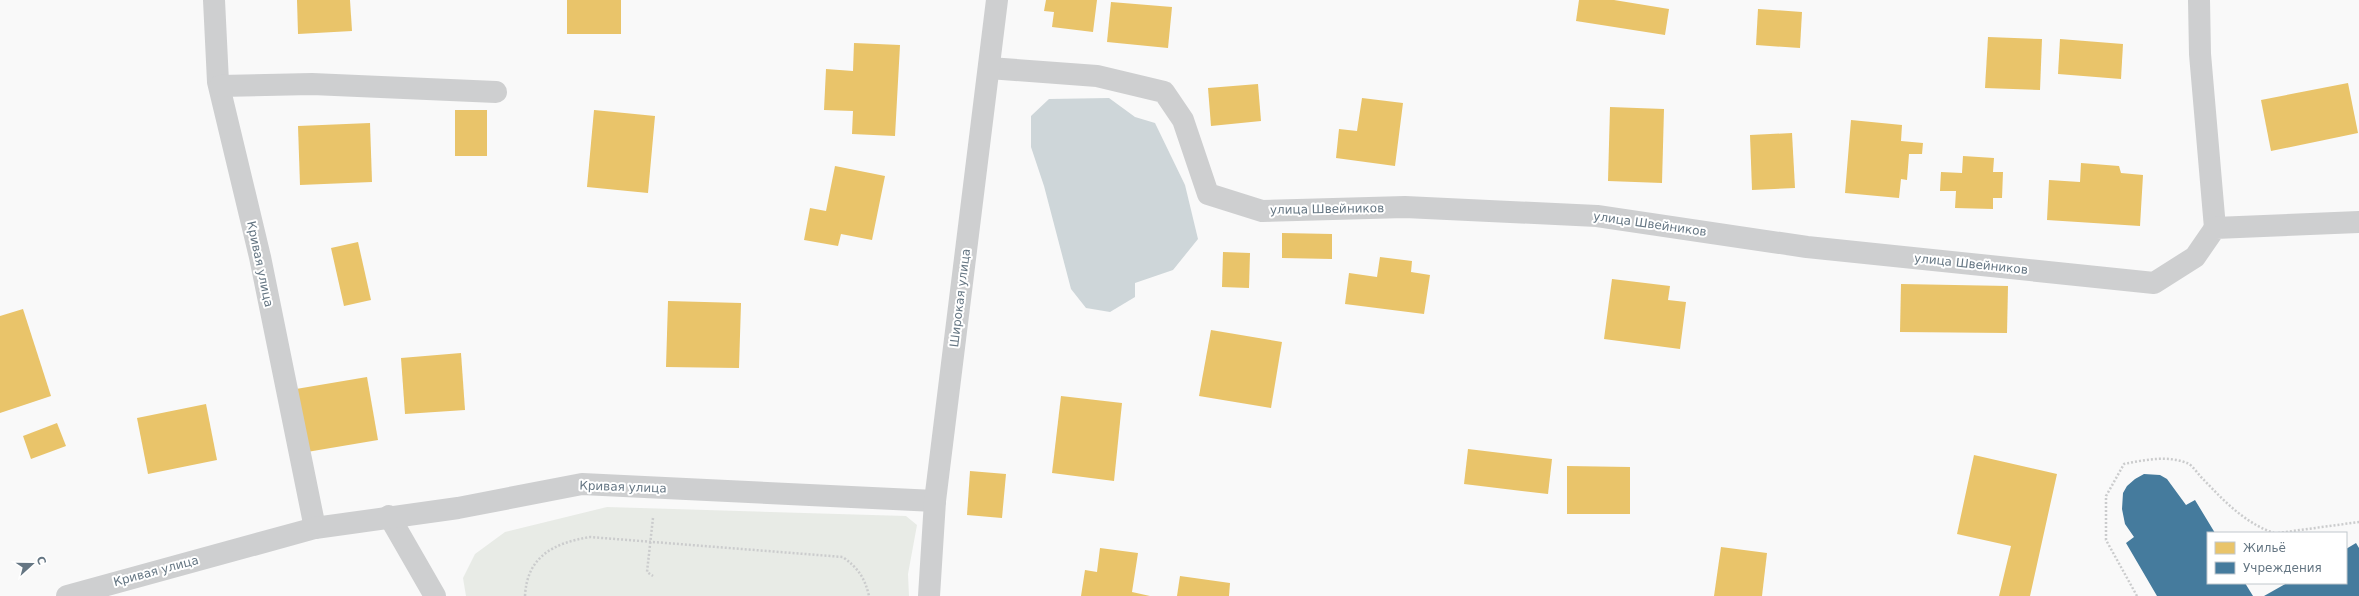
<svg xmlns="http://www.w3.org/2000/svg" width="2359" height="596" font-family="'DejaVu Sans',sans-serif">
	<style>
		.green { fill: #e8ebe6 }
		.water { fill: #ced6d9 }
		.homes { fill: #e9c46a }
		.public { fill: #457b9d }
		.lines { fill: none; stroke-linecap: round; stroke-linejoin: round }
		.path { stroke: #cbcccd; stroke-width: 2.5; stroke-dasharray: 2 2; stroke-linecap: butt }
		.minor { stroke: #cecfd0; stroke-width: 22 }
		.labels { text-anchor: middle; stroke-width: 4; stroke-linejoin: round; paint-order: stroke }
		.street-label { font-size: 12px; fill: #657683; stroke: #fff }
	</style>
	<rect width="100%" height="100%" fill="#f9f9f9"/>
	<!-- green -->
	<polygon class="green" points="607,507 906,516 917,525 908,574 909,596 466,596 463,578 475,554 505,532"/>
	<!-- water -->
	<polygon class="water" points="1109,98 1135,117 1155,123 1185,185 1198,239 1173,270 1135,283 1135,297 1110,312 1086,308 1071,289 1044,186 1031,147 1031,116 1049,99"/>
	<!-- homes -->
	<g class="homes">
		<polygon points="297,0 350,0 352,31 298,34"/>
		<rect x="567" y="0" width="54" height="34"/>
		<polygon points="1046,0 1097,0 1093,32 1052,27 1054,12 1044,11"/>
		<polygon points="1579,0 1614,0 1669,9 1665,35 1576,21"/>
		<polygon points="1111,2 1172,7 1168,48 1107,42"/>
		<polygon points="1758,9 1802,12 1800,48 1756,45"/>
		<polygon points="1988,37 2042,39 2040,90 1985,88"/>
		<polygon points="2060,39 2123,44 2121,79 2058,74"/>
		<polygon points="854,43 900,45 895,136 852,134 853,111 824,110 826,69 853,71"/>
		<polygon points="2348,83 2358,133 2271,151 2261,100"/>
		<polygon points="1258,84 1261,121 1211,126 1208,88"/>
		<polygon points="1362,98 1403,103 1395,166 1336,158 1339,129 1357,131"/>
		<polygon points="1610,107 1664,109 1662,183 1608,181"/>
		<rect x="455" y="110" width="32" height="46"/>
		<polygon points="594,110 655,116 648,193 587,187"/>
		<polygon points="1851,120 1902,125 1901,141 1923,143 1922,154 1909,154 1907,180 1901,179 1899,198 1845,193"/>
		<polygon points="370,123 372,182 300,185 298,126"/>
		<polygon points="1792,133 1795,188 1752,190 1750,135"/>
		<polygon points="1963,156 1994,158 1993,172 2003,172 2002,198 1993,198 1993,209 1955,208 1956,191 1940,191 1941,172 1962,173"/>
		<polygon points="2081,163 2119,166 2121,173 2143,175 2140,226 2047,220 2049,180 2080,182"/>
		<polygon points="835,166 885,176 872,240 841,234 838,246 804,240 810,208 826,211"/>
		<polygon points="1282,233 1332,234 1332,259 1282,258"/>
		<polygon points="358,242 371,300 344,306 331,248"/>
		<polygon points="1223,252 1250,253 1249,288 1222,287"/>
		<polygon points="1380,257 1412,261 1411,272 1430,275 1424,314 1345,304 1349,273 1377,277"/>
		<polygon points="1612,279 1670,286 1668,300 1686,302 1680,349 1604,339"/>
		<polygon points="1901,284 2008,286 2007,333 1900,332"/>
		<polygon points="668,301 741,303 739,368 666,367"/>
		<polygon points="23,309 51,396 0,413 0,316"/>
		<polygon points="1211,330 1282,342 1271,408 1199,396"/>
		<polygon points="461,353 465,410 405,414 401,358"/>
		<polygon points="367,377 378,440 307,452 296,389"/>
		<polygon points="1061,396 1122,403 1114,481 1052,473"/>
		<polygon points="206,404 217,460 148,474 137,418"/>
		<polygon points="57,423 66,446 31,459 23,436"/>
		<polygon points="1468,449 1552,459 1548,494 1464,484"/>
		<polygon points="1974,455 2057,474 2030,596 1999,596 2011,546 1957,534"/>
		<polygon points="1567,466 1630,467 1630,514 1567,514"/>
		<polygon points="970,471 1006,474 1002,518 967,515"/>
		<polygon points="1721,547 1767,553 1762,596 1714,596"/>
		<polygon points="1100,548 1138,553 1132,592 1150,596 1081,596 1085,570 1097,572"/>
		<polygon points="1180,576 1230,583 1229,596 1177,596"/>
	</g>
	<!-- public -->
	<g class="public">
		<polygon points="2144,474 2160,475 2167,479 2186,505 2195,500 2215,533 2208,533 2208,583 2245,583 2253,596 2157,596 2126,543 2134,537 2125,524 2122,509 2123,493 2127,486 2135,479"/>
		<polygon points="2356,543 2359,548 2359,596 2264,596 2287,583 2346,583 2346,549"/>
	</g>
	<g class="lines">
		<!-- path -->
		<g class="path">
			<polyline points="653,518 647,572 653,576"/>
			<polyline points="2278,533 2359,522"/>
			<path d="M 525,596 C 527,556 554,543 590,537 L 843,557 C 858,568 865,578 869,596"/>
			<path d="M 2137,596 L 2106,540 L 2106,496 L 2124,464 C 2144,460 2167,455 2187,463 C 2193,465 2199,476 2204,480 C 2225,502 2245,523 2274,533"/>
		</g>
		<!-- minor -->
		<g class="minor">
			<polyline points="214,0 218,82 260,257 315,528"/>
			<polyline points="2199,0 2200,54 2215,228"/>
			<polyline points="989,68 1097,76 1164,92 1183,120 1208,194 1262,211 1405,207 1597,216 1807,247 2154,283 2195,257 2215,228 2359,222"/>
			<polyline points="220,86 312,84 496,92"/>
			<polyline points="389,516 435,596"/>
			<polyline points="67,596 315,528 458,508 582,484 935,501"/>
			<polyline points="929,596 935,501 997,0"/>
		</g>
	</g>
	<g class="labels">
		<!-- street labels -->
		<g class="street-label">
			<text transform="translate(1327 209) rotate(-1)" y="4">улица Швейников</text>
			<text transform="translate(1650 224) rotate(8)" y="4">улица Швейников</text>
			<text transform="translate(260 264) rotate(78)" y="4">Кривая улица</text>
			<text transform="translate(1971 264) rotate(6)" y="4">улица Швейников</text>
			<text transform="translate(960 298) rotate(-83)" y="4">Широкая улица</text>
			<text transform="translate(623 487) rotate(2)" y="4">Кривая улица</text>
			<text transform="translate(156 571) rotate(-15)" y="4">Кривая улица</text>
		</g>
	</g>
	<!-- legend -->
	<rect x="2207" y="532" width="140" height="52" fill="#ffffff" stroke="#c1c8cd"/>
	<rect x="2215" y="542" width="20" height="12" fill="#e9c46a" stroke="#c1c8cd"/>
	<text x="2243" y="552" font-size="12" fill="#657683">Жильё</text>
	<rect x="2215" y="562" width="20" height="12" fill="#457b9d" stroke="#c1c8cd"/>
	<text x="2243" y="572" font-size="12" fill="#657683">Учреждения</text>
	<!-- north arrow -->
	<g transform="translate(32 564) rotate(69)" stroke="#ffffff" stroke-width="3" paint-order="stroke">
	<path d="M0-3L7 15L0 10L-7 15Z" fill="#657683"/>
	<text y="-6" font-size="11" font-weight="bold" text-anchor="middle" fill="#657683">С</text>
	</g>
</svg>
